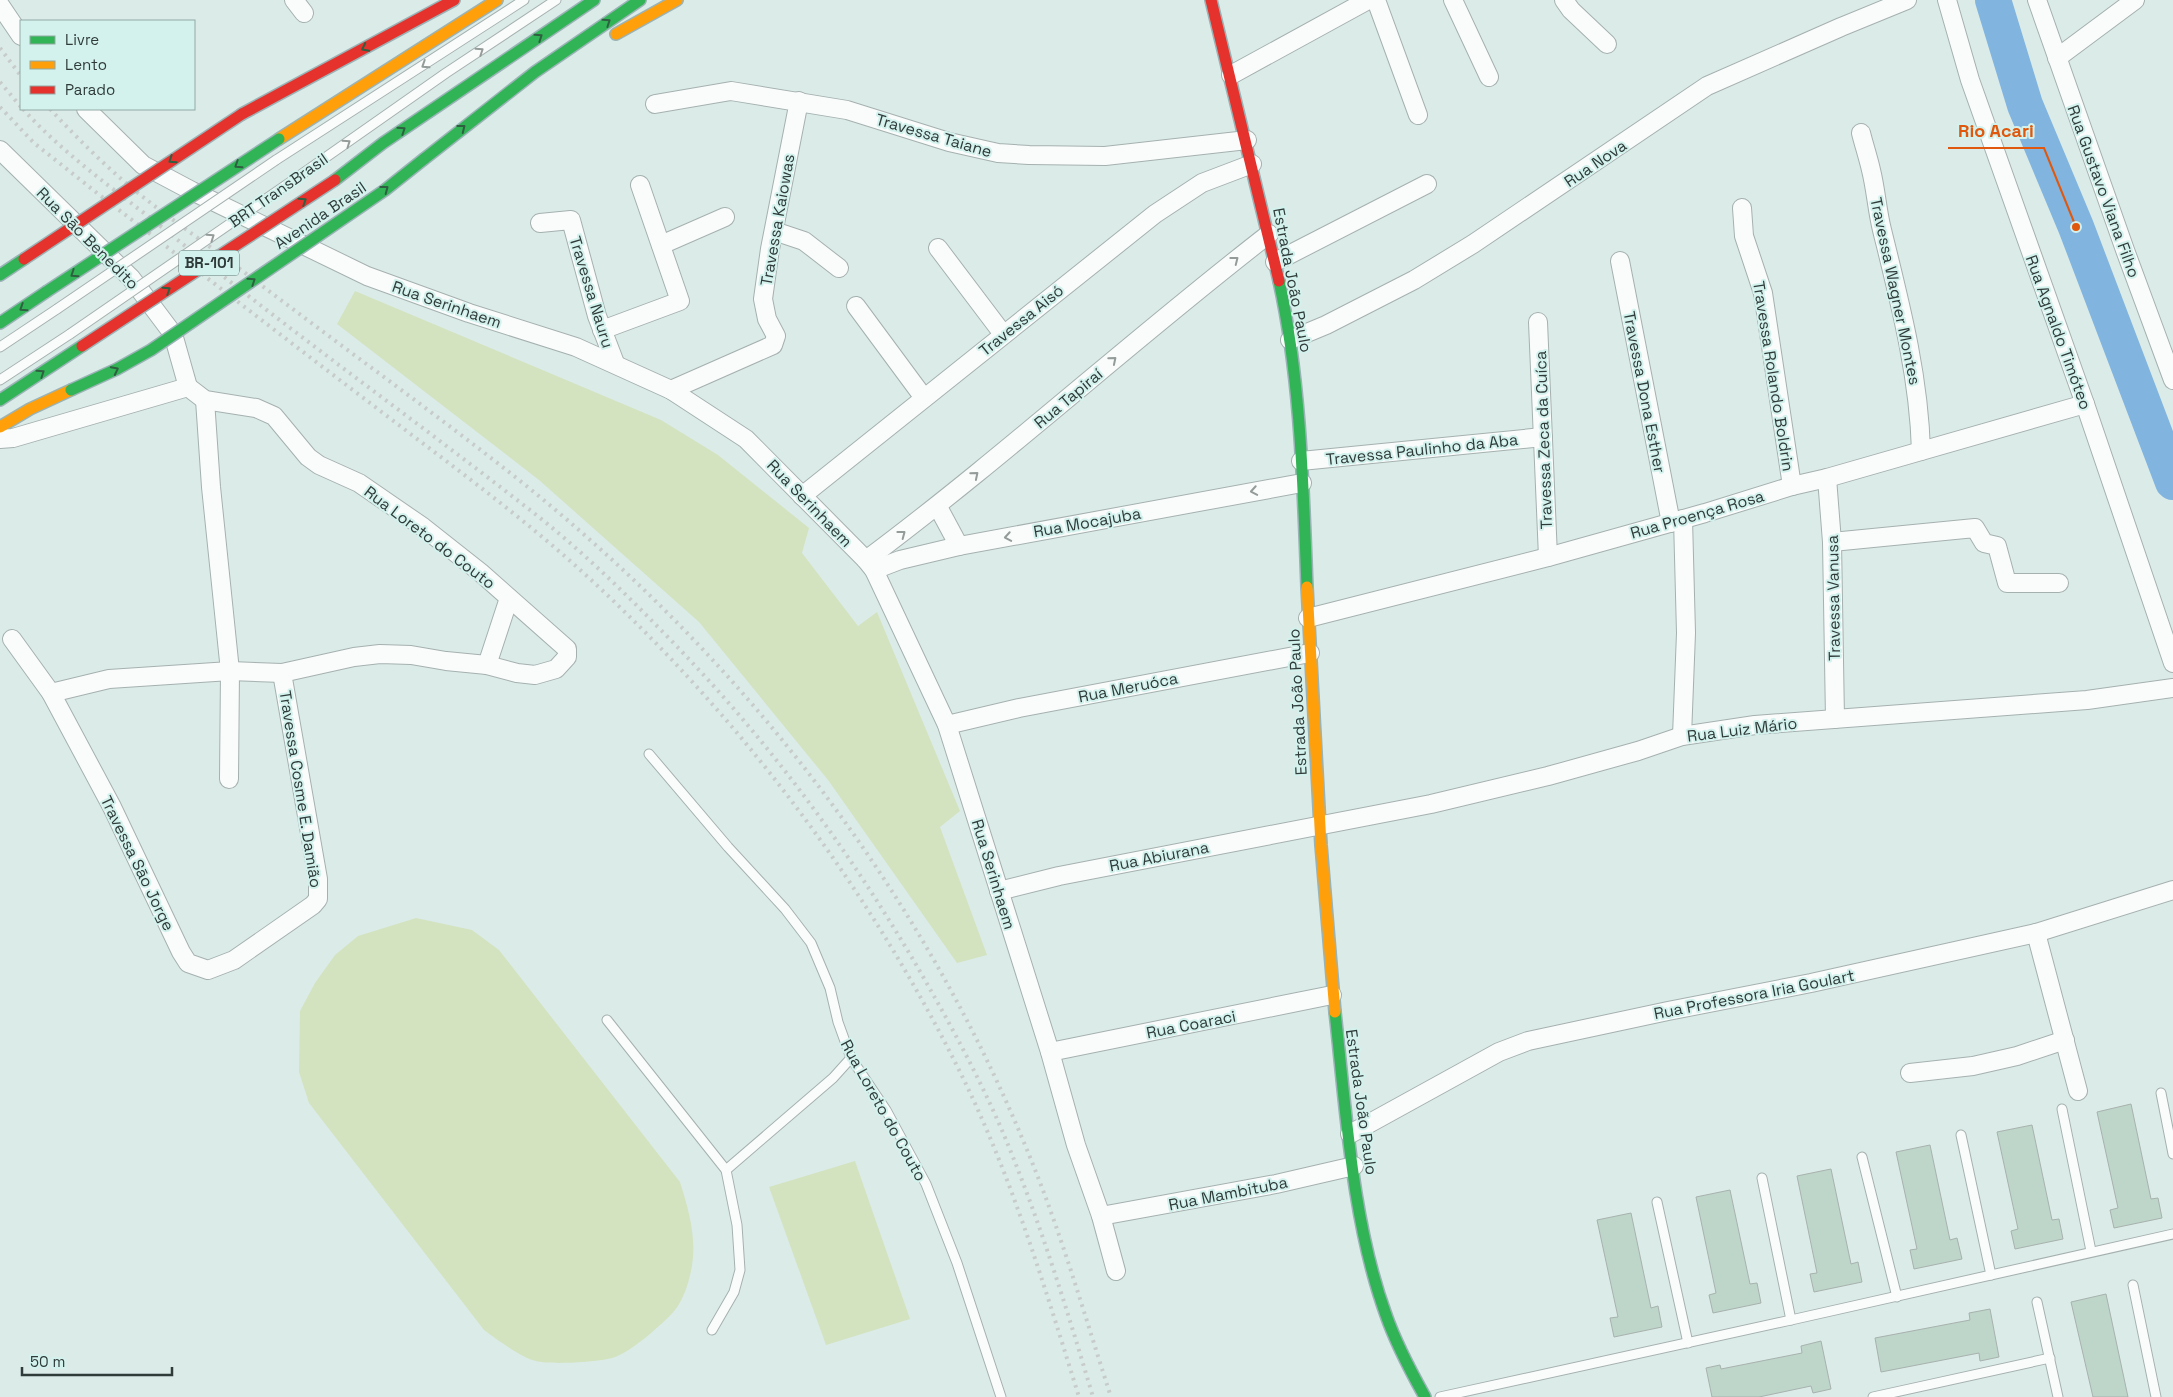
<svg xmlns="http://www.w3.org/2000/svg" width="2173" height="1397" font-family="'Space Grotesk',sans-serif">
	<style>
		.green { fill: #d3e3c0 }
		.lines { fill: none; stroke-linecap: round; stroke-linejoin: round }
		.river { stroke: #81b4df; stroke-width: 36 }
		.building { fill: #bed5c9; stroke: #a7b2ae }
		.lane-casing { stroke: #a5b1af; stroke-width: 11 }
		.street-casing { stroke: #a5b1af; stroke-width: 20 }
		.fast-casing { stroke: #9ab3b6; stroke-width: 14 }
		.slow-casing { stroke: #9ab3b6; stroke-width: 14 }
		.jam-casing { stroke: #9ab3b6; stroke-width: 14 }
		.lane { stroke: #fafcfc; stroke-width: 9 }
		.street { stroke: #fafcfc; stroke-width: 18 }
		.fast { stroke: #30b455; stroke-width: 11 }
		.slow { stroke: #ff9f0a; stroke-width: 11 }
		.jam { stroke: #e5322d; stroke-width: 11 }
		.rail { stroke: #c7ccca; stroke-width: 4; stroke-dasharray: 2.5 5; stroke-linecap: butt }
		.lane-bridge-casing { stroke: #a5b1af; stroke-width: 11; stroke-linecap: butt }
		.fast-bridge-casing { stroke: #9ab3b6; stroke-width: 14; stroke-linecap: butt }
		.jam-bridge-casing { stroke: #9ab3b6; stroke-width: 14; stroke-linecap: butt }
		.lane-bridge { stroke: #fafcfc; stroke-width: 9 }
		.fast-bridge { stroke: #30b455; stroke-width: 11 }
		.jam-bridge { stroke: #e5322d; stroke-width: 11 }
		.oneway { stroke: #2f5f41 }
		.oneway2 { stroke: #949c9a }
		.labels { text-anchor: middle; stroke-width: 4; stroke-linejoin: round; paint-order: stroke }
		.shield { fill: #d4f2ed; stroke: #60726f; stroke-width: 1 }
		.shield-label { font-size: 15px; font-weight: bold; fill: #2f3b39 }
		.street-label { font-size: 16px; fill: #2f3b39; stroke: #d4f2ed }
		.leader { fill: none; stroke: #df580e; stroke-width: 2 }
		.callout-dot { fill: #df580e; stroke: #d4f2ed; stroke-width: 2 }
		.callout-label { font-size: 18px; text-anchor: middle; font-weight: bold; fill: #df580e; stroke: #d4f2ed; stroke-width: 4; stroke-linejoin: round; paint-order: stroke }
	</style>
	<rect width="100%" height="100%" fill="#dbebe8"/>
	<!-- green -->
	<g class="green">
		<polygon points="355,291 661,420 718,455 809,528 802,553 858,626 877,612 960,811 940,827 987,955 957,963 828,780 699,622 539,480 337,324"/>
		<path d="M 416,918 L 472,930 L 499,950 L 680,1182 C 690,1214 699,1245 689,1279 C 687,1288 681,1303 675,1310 C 664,1323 629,1354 612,1358 C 597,1362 552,1365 536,1361 C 522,1358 496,1339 484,1330 L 309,1103 L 299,1072 L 300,1011 L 315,983 L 335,955 L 358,936 Z"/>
		<polygon points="855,1161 910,1319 826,1345 769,1187"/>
	</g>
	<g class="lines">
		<!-- river -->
		<polyline class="river" points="1993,0 2025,105 2076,227 2173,482"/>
	</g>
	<!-- building -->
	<g class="building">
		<polygon points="2131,1104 2151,1199 2158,1198 2162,1218 2114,1228 2110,1210 2118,1208 2097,1112"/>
		<polygon points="2032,1125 2052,1220 2059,1219 2063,1239 2015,1249 2011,1231 2018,1229 1997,1132"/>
		<polygon points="1930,1145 1950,1240 1957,1238 1962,1259 1914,1269 1910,1250 1917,1249 1896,1152"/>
		<polygon points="1831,1169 1851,1264 1858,1262 1862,1282 1814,1292 1810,1274 1817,1273 1797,1176"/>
		<polygon points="1730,1190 1750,1284 1757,1283 1761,1303 1713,1313 1709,1295 1716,1293 1696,1197"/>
		<polygon points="1631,1213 1651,1308 1658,1306 1662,1327 1614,1337 1610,1318 1618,1317 1597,1220"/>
		<polygon points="2106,1294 2128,1397 2093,1397 2071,1302"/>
		<polygon points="1990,1309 1999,1357 1980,1361 1979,1353 1881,1372 1875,1338 1970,1320 1969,1313"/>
		<polygon points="1821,1341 1831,1389 1813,1393 1811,1386 1759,1397 1712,1397 1706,1368 1720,1365 1721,1369 1802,1353 1801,1346"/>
	</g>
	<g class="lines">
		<!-- lane casing -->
		<g class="lane-casing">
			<g id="lane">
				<polyline points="276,160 524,0"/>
				<polyline points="292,181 446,73 556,0"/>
				<polyline points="0,347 57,309"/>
				<polyline points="0,380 70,334"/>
				<polyline points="649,754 728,847 785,909 811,943 830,988 838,1022 851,1058 886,1110 926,1184 957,1263 1001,1397"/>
				<polyline points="607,1020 726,1170 737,1225 740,1270 734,1292 712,1330"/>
				<polyline points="2161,1093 2173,1154"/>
				<polyline points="2062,1109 2091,1251"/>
				<polyline points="1961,1135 1991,1275"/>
				<polyline points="1862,1157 1897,1297"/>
				<polyline points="726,1170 833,1078 851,1058"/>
				<polyline points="1762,1178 1791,1320"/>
				<polyline points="1657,1202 1688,1343"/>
				<polyline points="2133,1285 2156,1397"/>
				<polyline points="2037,1302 2058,1397"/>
				<polyline points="1440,1397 1791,1320 2173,1234"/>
				<polyline points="1873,1397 2050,1358"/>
			</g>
		</g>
		<!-- street casing -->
		<g class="street-casing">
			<g id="street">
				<polyline points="294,0 304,13"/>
				<polyline points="1376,0 1418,115"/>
				<polyline points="1453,0 1489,77"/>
				<polyline points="1564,0 1571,10 1607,44"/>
				<polyline points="1947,0 1970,80 2085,404 2173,663"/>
				<polyline points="2037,0 2125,250 2173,380"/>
				<polyline points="0,5 21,36"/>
				<polyline points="2057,58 2135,0"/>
				<polyline points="1231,75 1368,0"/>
				<polyline points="655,104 731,91 847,110 949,142 998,153 1029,155 1105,156 1247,140"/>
				<polyline points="86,109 143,165 192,191 367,276 469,313 576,347 671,390 746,439 866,560 874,570 947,725 1050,1052 1076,1145 1101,1216 1116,1271"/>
				<path d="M 1861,133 C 1864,145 1868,157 1871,170 C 1876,190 1877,210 1882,230 C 1900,303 1919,375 1921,451"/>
				<polyline points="0,150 131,278 173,334 188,387"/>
				<polyline points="1742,208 1744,236 1763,293 1792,486"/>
				<polyline points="540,223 571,220 597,316 615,363"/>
				<polyline points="774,231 804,241 839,268"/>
				<polyline points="661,245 725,217"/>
				<polyline points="938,248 1003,334"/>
				<polyline points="1620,261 1671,523"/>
				<polyline points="1275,262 1427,184"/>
				<polyline points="856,306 924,398"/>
				<polyline points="1538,322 1548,557"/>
				<polyline points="602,330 680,301 640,185"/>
				<polyline points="1290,340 1326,325 1414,280 1473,244 1707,86 1841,27 1907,0"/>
				<polyline points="671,390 773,345 776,336 767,319 763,299 770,249 799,101"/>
				<polyline points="205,400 211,487 230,671 229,779"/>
				<polyline points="0,439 13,438 188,387"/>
				<polyline points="1301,461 1543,437"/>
				<polyline points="1827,478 1832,542 1835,719"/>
				<polyline points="802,496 1155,214 1202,183 1252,164"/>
				<polyline points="938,507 959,546"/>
				<polyline points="1832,542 1975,528 1984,543 1997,546 2007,583 2059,583"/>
				<path d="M 866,560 C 1004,457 1132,340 1269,234"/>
				<polyline points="874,570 900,560 959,546 1302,483"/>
				<polyline points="1308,618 1548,557 1705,513 1792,486 1827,478 2085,404"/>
				<polyline points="12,639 51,693 112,807 181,952 188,963 208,970 234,960 313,905 318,899 318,879 282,673"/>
				<polyline points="487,665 509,598"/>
				<polyline points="51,693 109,679 230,671 282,673 354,657 380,654 411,655 446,661 487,665 517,673 535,675 556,669 567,657 567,649 480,572 423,527 359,483 319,465 308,457 274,416 256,408 205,400 188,387"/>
				<polyline points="947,725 1019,708 1310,653"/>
				<polyline points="1682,736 1686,633 1683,519"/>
				<polyline points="999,891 1059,876 1431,804 1548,776 1638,751 1682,736 1755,725 2087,700 2173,688"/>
				<polyline points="2036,933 2078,1091"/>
				<polyline points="1050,1052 1332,995"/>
				<polyline points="1910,1073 1973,1066 2017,1056 2065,1040"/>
				<polyline points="1350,1134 1499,1052 1528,1041 1668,1011 1811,983 2036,933 2173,890"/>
				<polyline points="1101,1216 1276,1184 1354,1166"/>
			</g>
		</g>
		<!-- fast casing -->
		<g class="fast-casing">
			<g id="fast">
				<polyline points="424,159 535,72 640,0"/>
				<polyline points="335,180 383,143 594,0"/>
				<polyline points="0,275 24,259"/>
				<path d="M 1279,281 C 1301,381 1303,485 1307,587"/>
				<polyline points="0,323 46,292"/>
				<polyline points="0,400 82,346"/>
				<path d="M 1335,1012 C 1346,1110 1352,1222 1386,1315 C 1396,1344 1410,1370 1425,1397"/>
			</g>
		</g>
		<!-- slow casing -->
		<g class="slow-casing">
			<g id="slow">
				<polyline points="616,34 677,0"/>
				<polyline points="279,139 497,0"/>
				<polyline points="0,427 30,409 71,390"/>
				<polyline points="1307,587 1321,845 1335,1012"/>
			</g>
		</g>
		<!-- jam casing -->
		<g class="jam-casing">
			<g id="jam">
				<polyline points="1211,0 1279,281"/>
				<polyline points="242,114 454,0"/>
			</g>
		</g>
		<!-- lane -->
		<use href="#lane" class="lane"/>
		<!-- street -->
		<use href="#street" class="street"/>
		<!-- fast -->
		<use href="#fast" class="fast"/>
		<!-- slow -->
		<use href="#slow" class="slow"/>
		<!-- jam -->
		<use href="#jam" class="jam"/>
		<!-- rail -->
		<g class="rail">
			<polyline points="0,48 21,76"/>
			<polyline points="0,82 21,107"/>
			<path d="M 0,107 L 34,143 L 97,193 C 188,263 279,334 370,403 C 440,457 511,508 577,567 C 735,710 867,884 961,1074 C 1012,1177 1045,1288 1079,1397"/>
			<path d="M 23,109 C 67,158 123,195 174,237 C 290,331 412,418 530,510 C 575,545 617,585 657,626 C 761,731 843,840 918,968 C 948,1020 977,1073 1001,1128 C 1038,1215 1066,1306 1093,1397"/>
			<path d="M 50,109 C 79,140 110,171 143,197 C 175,222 208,245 240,269 C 331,339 424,405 514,476 C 751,664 937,909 1044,1193 C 1069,1260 1089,1329 1111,1397"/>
		</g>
		<!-- lane-bridge casing -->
		<g class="lane-bridge-casing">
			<g id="lane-bridge">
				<polyline points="57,309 276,160"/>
				<polyline points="70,334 292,181"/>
			</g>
		</g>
		<!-- fast-bridge casing -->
		<g class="fast-bridge-casing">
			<g id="fast-bridge">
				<polyline points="46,292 279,139"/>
				<polyline points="71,390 117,369 151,350 385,190 424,159"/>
			</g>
		</g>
		<!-- jam-bridge casing -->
		<g class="jam-bridge-casing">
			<g id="jam-bridge">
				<polyline points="24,259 242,114"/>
				<polyline points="82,346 335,180"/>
			</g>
		</g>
		<!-- lane-bridge -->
		<use href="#lane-bridge" class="lane-bridge"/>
		<!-- fast-bridge -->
		<use href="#fast-bridge" class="fast-bridge"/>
		<!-- jam-bridge -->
		<use href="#jam-bridge" class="jam-bridge"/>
	</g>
	<!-- one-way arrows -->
	<defs><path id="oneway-chevron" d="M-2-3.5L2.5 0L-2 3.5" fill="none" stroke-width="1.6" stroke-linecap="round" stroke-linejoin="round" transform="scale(1.25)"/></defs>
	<g class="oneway">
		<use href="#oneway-chevron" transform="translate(607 22) rotate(-34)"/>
		<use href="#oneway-chevron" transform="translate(539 37) rotate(-34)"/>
		<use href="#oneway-chevron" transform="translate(365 48) rotate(153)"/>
		<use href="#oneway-chevron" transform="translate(462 128) rotate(-38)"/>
		<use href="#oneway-chevron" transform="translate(402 130) rotate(-34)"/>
		<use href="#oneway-chevron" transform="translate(172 160) rotate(146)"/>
		<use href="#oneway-chevron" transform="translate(238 165) rotate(147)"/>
		<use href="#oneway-chevron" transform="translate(385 189) rotate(-37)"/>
		<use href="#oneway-chevron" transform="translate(303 201) rotate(-33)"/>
		<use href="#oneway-chevron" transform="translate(74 274) rotate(146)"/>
		<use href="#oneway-chevron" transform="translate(252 281) rotate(-34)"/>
		<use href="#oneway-chevron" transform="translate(167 290) rotate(-33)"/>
		<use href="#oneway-chevron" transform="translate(23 308) rotate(147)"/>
		<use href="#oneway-chevron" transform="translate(115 370) rotate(-27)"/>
		<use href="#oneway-chevron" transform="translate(41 373) rotate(-34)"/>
	</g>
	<g class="oneway2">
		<use href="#oneway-chevron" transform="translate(480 51) rotate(-34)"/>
		<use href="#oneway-chevron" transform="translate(425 65) rotate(147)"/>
		<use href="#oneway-chevron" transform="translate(347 143) rotate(-35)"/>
		<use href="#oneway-chevron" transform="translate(211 237) rotate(-35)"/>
		<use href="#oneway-chevron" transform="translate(1235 260) rotate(-38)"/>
		<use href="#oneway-chevron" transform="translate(1113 360) rotate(-40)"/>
		<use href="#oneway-chevron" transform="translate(975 475) rotate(-40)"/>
		<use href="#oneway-chevron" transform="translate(1254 491) rotate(170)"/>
		<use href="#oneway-chevron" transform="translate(902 534) rotate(-37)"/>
		<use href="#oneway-chevron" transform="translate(1008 537) rotate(170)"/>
	</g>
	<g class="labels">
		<!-- shield labels -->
		<rect class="shield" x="179" y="250.5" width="60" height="25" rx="4"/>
		<g class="shield-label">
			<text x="209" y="268">BR-101</text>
		</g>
		<!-- street labels -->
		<g class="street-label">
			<text transform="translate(934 135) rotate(16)" y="6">Travessa Taiane</text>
			<text transform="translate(1595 163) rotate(-34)" y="6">Rua Nova</text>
			<text transform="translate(278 190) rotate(-35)" y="6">BRT TransBrasil</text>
			<text transform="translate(2104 191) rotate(70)" y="6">Rua Gustavo Viana Filho</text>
			<text transform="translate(320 215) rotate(-34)" y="6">Avenida Brasil</text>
			<text transform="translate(777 220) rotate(-80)" y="6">Travessa Kaiowas</text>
			<text transform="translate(88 238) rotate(45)" y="6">Rua Sāo Benedito</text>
			<text transform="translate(1293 280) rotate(79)" y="6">Estrada João Paulo</text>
			<text transform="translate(1896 291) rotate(78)" y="6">Travessa Wagner Montes</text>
			<text transform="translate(592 292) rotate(73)" y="6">Travessa Nauru</text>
			<text transform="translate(447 304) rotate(19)" y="6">Rua Serinhaem</text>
			<text transform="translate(1021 320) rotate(-39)" y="6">Travessa Aisó</text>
			<text transform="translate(2059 332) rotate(70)" y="6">Rua Agnaldo Timóteo</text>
			<text transform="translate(1774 376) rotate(81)" y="6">Travessa Rolando Boldrin</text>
			<text transform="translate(1645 392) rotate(79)" y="6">Travessa Dona Esther</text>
			<text transform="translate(1068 398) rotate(-40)" y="6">Rua Tapiraí</text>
			<text transform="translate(1543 440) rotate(-92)" y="6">Travessa Zeca da Cuíca</text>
			<text transform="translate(1422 449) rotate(-6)" y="6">Travessa Paulinho da Aba</text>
			<text transform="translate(810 503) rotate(46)" y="6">Rua Serinhaem</text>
			<text transform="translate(1697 514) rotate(-16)" y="6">Rua Proença Rosa</text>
			<text transform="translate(1087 522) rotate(-10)" y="6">Rua Mocajuba</text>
			<text transform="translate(430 537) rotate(37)" y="6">Rua Loreto do Couto</text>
			<text transform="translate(1833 598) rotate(-91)" y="6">Travessa Vanusa</text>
			<text transform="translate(1128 687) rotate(-11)" y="6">Rua Meruóca</text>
			<text transform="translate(1297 702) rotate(-93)" y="6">Estrada João Paulo</text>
			<text transform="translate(1742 729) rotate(-7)" y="6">Rua Luiz Mário</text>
			<text transform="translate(301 789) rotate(81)" y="6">Travessa Cosme E. Damião</text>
			<text transform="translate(1159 856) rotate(-11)" y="6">Rua Abiurana</text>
			<text transform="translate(138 863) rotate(64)" y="6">Travessa Sāo Jorge</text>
			<text transform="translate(994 874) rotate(73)" y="6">Rua Serinhaem</text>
			<text transform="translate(1754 994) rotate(-11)" y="6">Rua Professora Iria Goulart</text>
			<text transform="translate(1191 1024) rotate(-11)" y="6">Rua Coaraci</text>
			<text transform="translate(1362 1102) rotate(82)" y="6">Estrada João Paulo</text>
			<text transform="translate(884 1110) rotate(61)" y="6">Rua Loreto do Couto</text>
			<text transform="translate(1228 1193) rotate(-11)" y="6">Rua Mambituba</text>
		</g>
	</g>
	<!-- callouts -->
	<path class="leader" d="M2076 227L2044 148H1948"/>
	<circle class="callout-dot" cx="2076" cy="227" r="5"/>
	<g class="callout-label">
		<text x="1996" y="137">Rio Acari</text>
	</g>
	<!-- legend -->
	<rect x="20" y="20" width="175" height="90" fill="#d4f2ed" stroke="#92a9a5"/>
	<rect x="30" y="36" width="25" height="8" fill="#30b455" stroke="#92a9a5"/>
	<text x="65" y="45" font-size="15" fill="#2f3b39">Livre</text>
	<rect x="30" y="61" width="25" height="8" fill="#ff9f0a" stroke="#92a9a5"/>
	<text x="65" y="70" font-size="15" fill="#2f3b39">Lento</text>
	<rect x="30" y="86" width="25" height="8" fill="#e5322d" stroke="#92a9a5"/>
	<text x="65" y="95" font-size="15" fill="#2f3b39">Parado</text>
	<!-- scale -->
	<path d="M22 1367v8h150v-8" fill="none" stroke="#2f3b39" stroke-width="2.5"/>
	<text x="30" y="1367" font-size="15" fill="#2f3b39" stroke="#d4f2ed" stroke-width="4" paint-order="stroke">50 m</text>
</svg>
